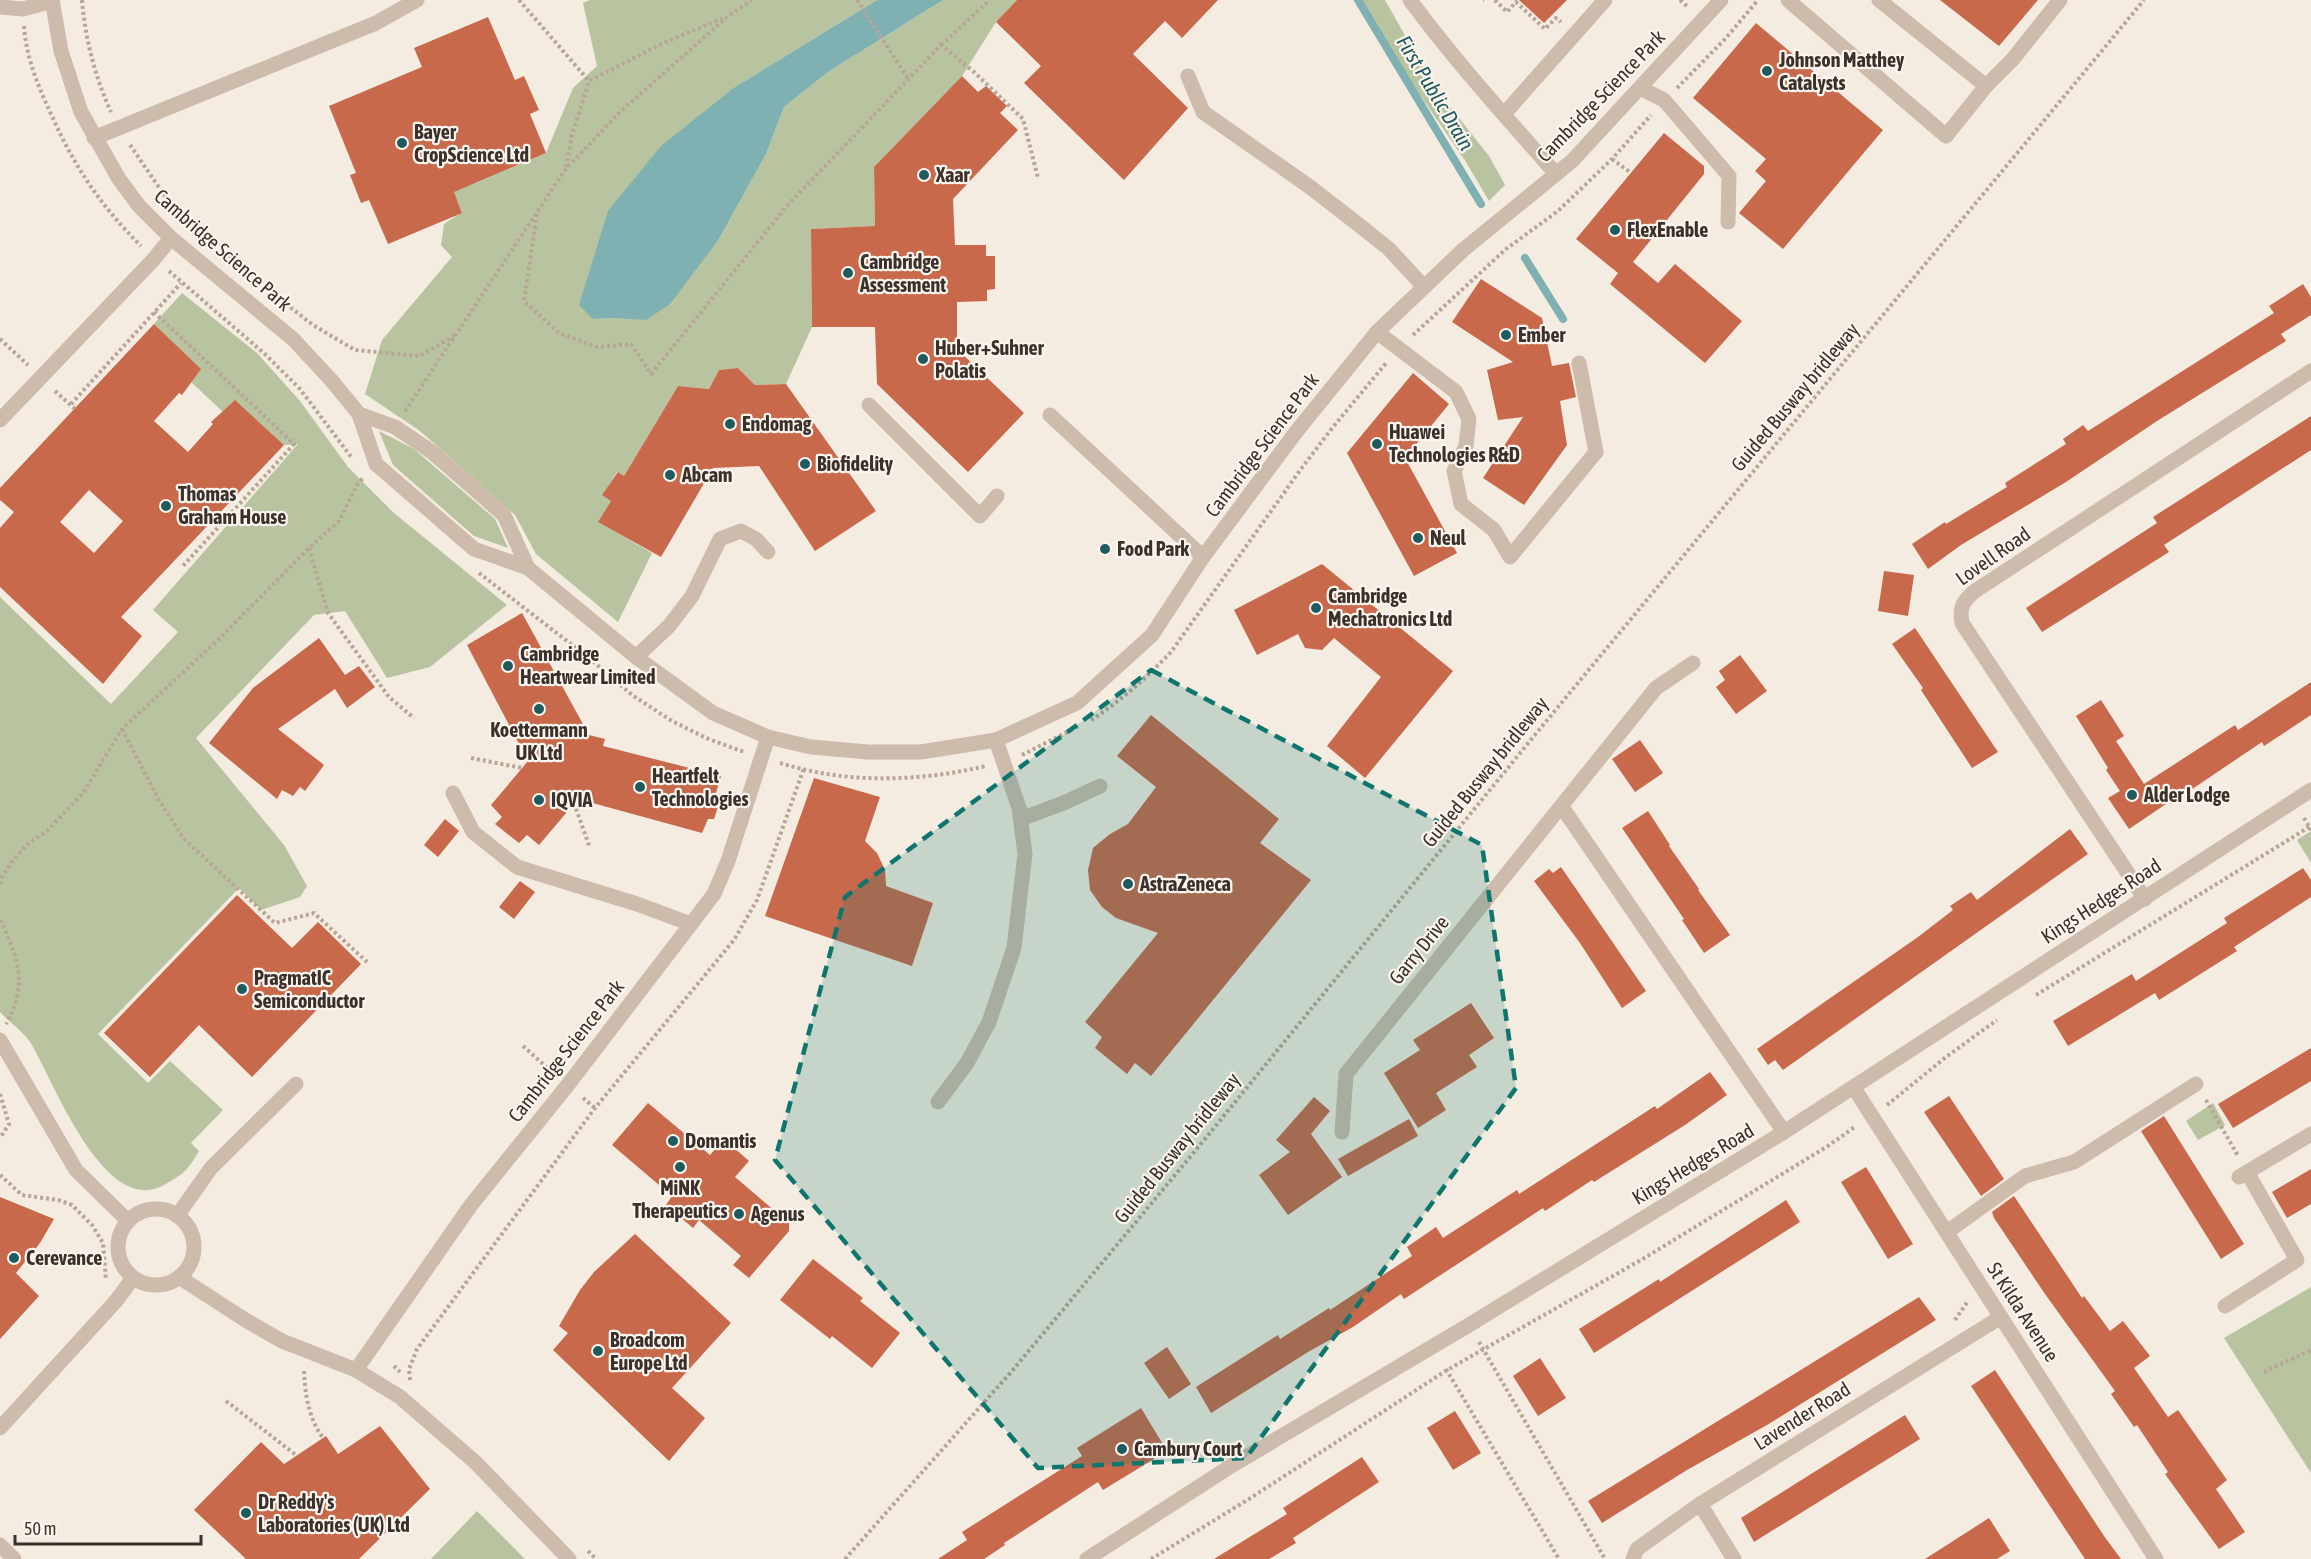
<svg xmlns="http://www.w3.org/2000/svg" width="2311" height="1559" font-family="'Asap Condensed',sans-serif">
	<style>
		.green { fill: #b8c4a0 }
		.water { fill: #7fb0b2 }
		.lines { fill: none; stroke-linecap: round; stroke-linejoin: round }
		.stream { stroke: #7fb0b2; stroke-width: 8 }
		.building { fill: #c8694b; fill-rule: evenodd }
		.path { stroke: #b9a596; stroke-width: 4; stroke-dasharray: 3 3; stroke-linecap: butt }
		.minor { stroke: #cdbbac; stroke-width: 15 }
		.marked { fill: #0f766e; fill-opacity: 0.2; stroke: #0f766e; stroke-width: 4.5; stroke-dasharray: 12 8; stroke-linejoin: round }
		.poi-dot { fill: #1f5a5e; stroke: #fbf5ee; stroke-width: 2 }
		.labels { text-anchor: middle; stroke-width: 4.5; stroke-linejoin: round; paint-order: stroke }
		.poi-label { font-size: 20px; font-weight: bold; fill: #3b302b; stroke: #fbf5ee; text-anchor: start }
		.street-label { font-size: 20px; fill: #3b302b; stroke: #fbf5ee }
		.water-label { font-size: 21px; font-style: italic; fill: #1f5a5e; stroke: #fbf5ee }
	</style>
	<rect width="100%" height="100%" fill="#f4ebe1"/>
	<!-- green -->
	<g class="green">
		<polygon points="590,0 877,0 735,87 593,319 615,318 719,239 766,154 784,107 828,72 943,0 1017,0 996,22 962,76 874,167 875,226 811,229 812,327 786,384 755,385 738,368 719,370 709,389 678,386 624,476 617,472 603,495 611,501 599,522 652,553 618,622 536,554 515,515 420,431 365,394 382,340 452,257 441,245 444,224 462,212 449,182 471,185 546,153 573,88 597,66 583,3"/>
		<polygon points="1360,0 1385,0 1433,85 1489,156 1505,185 1489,201 1466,162 1418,92"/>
		<path d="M 182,293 L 257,353 L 300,401 L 348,467 L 394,513 L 507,605 L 430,667 L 387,678 L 345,611 L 314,615 L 196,738 L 284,845 L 307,886 L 300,897 L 261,910 L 239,888 L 98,1034 L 148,1083 L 170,1061 L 223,1110 L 191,1143 L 199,1151 C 187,1171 185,1173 164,1185 C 105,1218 54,1083 32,1045 C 25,1033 10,1023 0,1012 L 0,597 L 111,704 L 178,632 L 153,610 L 298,444 L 284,445 L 236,401 L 223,412 L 191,382 L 200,369 L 154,324 Z"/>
		<polygon points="379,431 414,449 495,519 508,548 474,536 393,465"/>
		<polygon points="2311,831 2311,863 2297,840"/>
		<polygon points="2213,1103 2225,1125 2198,1140 2186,1121"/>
		<polygon points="2311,1287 2311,1473 2224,1338"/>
		<polygon points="477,1511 525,1559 431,1559"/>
	</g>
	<!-- water -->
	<polygon class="water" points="877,0 943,0 828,72 784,107 766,154 719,239 670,304 646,320 615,318 593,319 579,305 608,211 661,146 735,87"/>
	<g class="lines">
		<!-- stream -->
		<g class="stream">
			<polyline points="1358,0 1481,204"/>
			<polyline points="1525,258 1563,319"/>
		</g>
	</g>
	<!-- building -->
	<g class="building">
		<polygon points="1017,0 1218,0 1182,38 1165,21 1133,54 1188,108 1124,180 1024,83 1041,66 996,22"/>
		<polygon points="1519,0 1567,0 1544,23"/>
		<polygon points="1940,0 2038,0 1999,46"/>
		<polygon points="488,17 515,80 524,76 539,110 530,114 546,153 454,192 462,213 388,244 369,200 361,203 350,175 356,173 329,106 422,67 414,48"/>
		<polygon points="1756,23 1883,130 1783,249 1739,213 1766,181 1755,171 1766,159 1693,98"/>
		<polygon points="962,76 978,92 986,86 1007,106 1000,113 1018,130 953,199 955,245 986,245 986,256 995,256 995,289 987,290 987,301 957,302 957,349 1024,413 968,472 877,384 875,327 812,327 811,229 875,226 874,167"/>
		<polygon points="1664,133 1704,166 1704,174 1633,262 1658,283 1675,264 1742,321 1705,363 1610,284 1618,273 1576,239"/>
		<polygon points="1481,279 1542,318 1552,366 1569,363 1576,397 1560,401 1567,445 1524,505 1483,478 1523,417 1498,420 1487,370 1513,362 1452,322"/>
		<polygon points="2303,284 2311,297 2311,315 2281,334 2286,341 2157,421 2066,482 1961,545 1928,569 1912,544 1945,522 1946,524 2007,487 2005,483 2066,444 2063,439 2083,425 2088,431 2274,313 2269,306"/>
		<path d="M 154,324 L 201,369 L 182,395 L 179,393 L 154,421 L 188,452 L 213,424 L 211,422 L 235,400 L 284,445 L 121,617 L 142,636 L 103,684 L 0,587 L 0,528 L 14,512 L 0,500 L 0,488 ZM 89,490 L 123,521 L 94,553 L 60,522 Z"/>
		<polygon points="738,368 755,385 786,384 876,511 815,551 759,466 713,468 661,557 598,522 611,501 602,495 618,472 624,476 678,386 709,389 719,370"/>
		<polygon points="1413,373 1449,404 1405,458 1457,553 1414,576 1347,453"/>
		<polygon points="2311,416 2311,450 2164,545 2169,552 2042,632 2026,608 2157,523 2153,517"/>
		<polygon points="1322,564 1453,671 1365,778 1327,746 1381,677 1334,638 1322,650 1305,648 1298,634 1257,655 1234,610"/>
		<polygon points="1884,571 1914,575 1908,616 1878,611"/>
		<polygon points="522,613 589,735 605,739 603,746 721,776 716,793 722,795 714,819 708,819 702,833 578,799 539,845 527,835 519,843 495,824 502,817 491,805 528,761 467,645"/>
		<polygon points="1915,628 1998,752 1972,768 1921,690 1923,688 1892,644"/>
		<polygon points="319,638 345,675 359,666 375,687 347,708 335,689 278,729 324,765 305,791 300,787 293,796 282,790 277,799 209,743 253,688"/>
		<polygon points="1740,655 1767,691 1736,714 1716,687 1725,680 1719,671"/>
		<polygon points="2311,682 2311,715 2264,746 2262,742 2170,804 2169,802 2129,829 2108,798 2120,791 2106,770 2108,768 2076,716 2101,700 2124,736 2116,741 2144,784 2235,725 2238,730"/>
		<polygon points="1151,715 1279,819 1260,843 1311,880 1151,1076 1135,1063 1127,1074 1095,1048 1102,1037 1085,1022 1158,933 1116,918 1102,907 1090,890 1088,870 1093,848 1110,834 1128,824 1156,787 1117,756"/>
		<polygon points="1640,740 1663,773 1635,792 1612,759"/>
		<polygon points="814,778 880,797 865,841 877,853 885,870 886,886 933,903 912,966 765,916"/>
		<polygon points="1648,811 1670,845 1669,846 1699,889 1698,890 1730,935 1704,953 1682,920 1684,919 1622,828"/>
		<polygon points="445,819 459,831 438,857 424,845"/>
		<polygon points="2070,829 2088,854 1783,1070 1775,1060 1768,1065 1757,1049 1918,937 1953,910 1950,906 1971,892 1977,900"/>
		<polygon points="1561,867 1646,991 1622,1008 1580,943 1534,881 1549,869 1553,873"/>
		<polygon points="2303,868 2311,880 2311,897 2234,947 2237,951 2159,1000 2155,993 2068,1046 2053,1021 2132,974 2136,981 2227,923 2224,918"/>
		<polygon points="520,881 535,892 514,919 499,907"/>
		<polygon points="237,895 292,948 318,922 361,964 252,1077 199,1025 150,1077 104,1033"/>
		<polygon points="1471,1003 1494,1038 1469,1055 1477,1067 1436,1093 1446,1110 1418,1128 1384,1073 1420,1050 1413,1040"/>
		<polygon points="2311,1048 2311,1081 2233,1128 2218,1104"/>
		<polygon points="1710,1072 1727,1095 1685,1125 1594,1182 1592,1180 1545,1211 1543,1208 1404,1299 1401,1294 1353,1327 1308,1352 1211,1413 1196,1387 1278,1335 1280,1339 1329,1308 1330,1310 1412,1256 1407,1247 1436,1227 1443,1238 1517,1190 1519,1194 1655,1106 1657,1109"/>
		<polygon points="1949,1096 2004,1179 1981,1196 1924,1112"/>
		<polygon points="1314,1097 1330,1111 1311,1134 1342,1177 1288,1215 1259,1175 1290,1152 1276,1140"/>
		<polygon points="648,1103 710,1155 724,1139 749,1161 735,1177 789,1223 789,1231 749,1278 733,1265 741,1256 699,1220 693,1228 666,1205 672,1196 612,1145"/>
		<polygon points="2164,1116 2244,1244 2221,1259 2141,1131"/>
		<polygon points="1409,1119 1418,1136 1348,1176 1338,1159"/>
		<polygon points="1866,1167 1913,1244 1888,1259 1841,1182"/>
		<polygon points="2311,1169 2311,1204 2287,1218 2272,1192"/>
		<polygon points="2014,1196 2082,1298 2084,1296 2110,1331 2123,1321 2150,1356 2134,1368 2168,1417 2178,1410 2227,1480 2216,1489 2245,1532 2219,1549 2165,1474 2168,1472 2137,1425 2134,1427 2111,1394 2115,1391 2045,1294 1994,1218 1992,1212"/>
		<polygon points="0,1197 54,1219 40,1243 16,1273 39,1296 0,1339"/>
		<polygon points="1786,1200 1800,1222 1594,1353 1579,1329 1659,1279 1660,1282"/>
		<polygon points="635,1234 731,1323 672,1388 705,1418 669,1461 553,1350 568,1333 559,1326 580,1290 594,1272"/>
		<polygon points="813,1259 863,1298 860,1301 900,1333 872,1368 832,1336 830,1339 780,1300"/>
		<polygon points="1919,1297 1936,1320 1767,1425 1687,1470 1602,1523 1588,1501"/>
		<polygon points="1167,1347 1191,1384 1169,1399 1144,1363"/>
		<polygon points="1540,1358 1566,1398 1538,1416 1513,1376"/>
		<polygon points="1995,1370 2104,1536 2121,1559 2085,1559 1971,1386"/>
		<polygon points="1141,1408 1167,1451 1103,1490 1098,1482 1004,1543 1005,1545 984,1559 938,1559 967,1540 962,1532 1082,1456 1077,1448"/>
		<polygon points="1455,1411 1481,1453 1453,1470 1427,1428"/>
		<polygon points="1905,1415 1920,1439 1754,1542 1741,1518"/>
		<polygon points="380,1426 430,1489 359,1559 246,1559 194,1510 261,1442 284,1464 326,1436 338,1454"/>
		<polygon points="1362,1457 1379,1482 1293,1538 1296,1543 1269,1559 1214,1559 1287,1514 1283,1508"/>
		<polygon points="1989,1518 2010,1551 1997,1559 1925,1559"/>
	</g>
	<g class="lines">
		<!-- path -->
		<g class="path">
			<path d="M 82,0 C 85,38 95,77 111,112"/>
			<polyline points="519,0 589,81 661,44 723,18"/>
			<polyline points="857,0 909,80"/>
			<polyline points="1483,0 1484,0"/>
			<polyline points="1495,0 1507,12 1516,2 1545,29 1556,18 1561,22"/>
			<polyline points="1680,0 1688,7"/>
			<path d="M 24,26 C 26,57 38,86 51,114 C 74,166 100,205 141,246"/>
			<polyline points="941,45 990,0"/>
			<polyline points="1677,88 1726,38 1758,0"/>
			<polyline points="130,145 165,196 246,271"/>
			<polyline points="1612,159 1631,173"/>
			<polyline points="566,167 572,135 589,81"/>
			<polyline points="537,214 524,301 559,333 597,347 631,344 651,374 786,207 941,45 974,72 1023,119 1038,178"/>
			<polyline points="169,271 266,355 300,389 352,458"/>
			<polyline points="281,300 313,325 355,350 419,356 454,336"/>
			<polyline points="154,312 294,444 182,567"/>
			<polyline points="1413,335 1506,249 1558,211 1612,159 1651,115"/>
			<polyline points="0,339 28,365"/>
			<polyline points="55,391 75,409"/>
			<polyline points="71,404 181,283"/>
			<polyline points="405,411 565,170 619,113 727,17 752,0"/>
			<polyline points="309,548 328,613 389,697 414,718"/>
			<polyline points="479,573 589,658 632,695 672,721 706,738 744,752"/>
			<path d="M 1091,720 C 1121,701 1147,677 1171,652 L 1301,469 L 1333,427 L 1387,362"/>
			<polyline points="122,729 159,800 184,839 275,923 314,913 367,962"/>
			<polyline points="1022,755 1079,726"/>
			<polyline points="471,758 522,768"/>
			<path d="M 780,763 C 847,784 918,782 986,766"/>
			<polyline points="574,803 590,848"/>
			<polyline points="2304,818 2311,830"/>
			<polyline points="0,884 2,877 14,859 28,844 47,831 83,793 122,729 219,639 309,548 339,521 357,485 363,478"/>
			<path d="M 0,920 C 19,958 28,985 6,1024"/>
			<polyline points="2036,995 2311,826"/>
			<polyline points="523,1046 554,1074"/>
			<polyline points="0,1094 9,1124 0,1138"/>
			<polyline points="583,1098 595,1108"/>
			<polyline points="2206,1100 2238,1156"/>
			<polyline points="1887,1105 1946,1057 1997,1020"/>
			<polyline points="0,1175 22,1195 58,1200 72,1205 92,1225 103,1243 106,1280"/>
			<polyline points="1955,1320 1968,1301"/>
			<polyline points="1479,1342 1605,1559"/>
			<polyline points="394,1366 400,1372"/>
			<polyline points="1446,1369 1559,1559"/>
			<path d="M 304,1371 C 305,1395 309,1419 323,1438"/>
			<polyline points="2264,1372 2311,1350"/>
			<polyline points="410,1380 409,1369 417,1349 595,1108 734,940 757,900 804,768"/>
			<polyline points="226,1401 296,1455"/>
			<polyline points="588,1551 596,1559"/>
			<polyline points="845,1559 1012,1371 1200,1145 1534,736 2144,0"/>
			<polyline points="1151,1559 1249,1499 1447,1370 1641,1260 1828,1146 1856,1126"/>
		</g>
		<!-- minor -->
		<g class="minor">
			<polyline points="52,0 61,51 81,112 119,179 139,206 171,238 293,339 332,381 359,414 376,464 474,549 528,568 636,657 713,713 768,737 811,747 868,752 921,752 996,740 1077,703 1152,635 1203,557 1296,432 1377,332 1463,250 1572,161 1721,0"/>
			<path d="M 1410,0 C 1455,61 1506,117 1556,174"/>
			<polyline points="1788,0 1946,136 1986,86 1879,0"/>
			<polyline points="0,7 23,9 52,1"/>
			<polyline points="1188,76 1203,112 1310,187 1359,225 1389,249 1424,287"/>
			<polyline points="1986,86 2013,59 2060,0"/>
			<polyline points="1640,88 1664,100 1729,176 1728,222"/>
			<polyline points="1505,113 1605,0"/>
			<polyline points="94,138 376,23 417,0"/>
			<polyline points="1377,332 1456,392 1469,419 1466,446 1454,471 1461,504 1494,530 1510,557 1596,452 1579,363"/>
			<polyline points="869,405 980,516 997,496"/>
			<polyline points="359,414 395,427 432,452 504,515 528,568"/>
			<polyline points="1050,415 1203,557"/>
			<polyline points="0,420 154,259 171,238"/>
			<polyline points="636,657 669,626 692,596 720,539 741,531 756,539 768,552"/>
			<polyline points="453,793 473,832 517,867 637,904 691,924"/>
			<polyline points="1562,807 1784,1132"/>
			<polyline points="1021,819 1066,802 1100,786"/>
			<path d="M 2145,899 L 1962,623 C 1959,607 1963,601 1975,591 L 2311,371"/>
			<polyline points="0,1040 76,1170 128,1221"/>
			<polyline points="1854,1088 2156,1559"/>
			<polyline points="938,1102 967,1063 989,1022 1014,948 1025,854 1019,808 996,740"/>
			<polyline points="1342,1132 1346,1074 1656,688 1693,663"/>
			<polyline points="2239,1177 2311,1134"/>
			<circle cx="156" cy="1247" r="38"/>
			<polyline points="177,1216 211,1168 296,1084"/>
			<polyline points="1947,1232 2025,1176 2074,1162 2196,1084"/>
			<polyline points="179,1277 247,1321 282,1341 356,1370 400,1397 475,1462 569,1559"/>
			<polyline points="2225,1306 2297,1260 2247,1172"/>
			<polyline points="356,1370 471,1205 567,1086 714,894 728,861 768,737"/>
			<polyline points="0,1428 116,1301 133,1278"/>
			<polyline points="1700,1504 1734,1559"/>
			<polyline points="0,1545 14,1559"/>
			<polyline points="1087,1559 1231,1466 1469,1325 1784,1132 2311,790"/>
			<polyline points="1633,1559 1637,1549 1700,1504 2001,1317"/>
		</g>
	</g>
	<!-- marked area -->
	<path class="marked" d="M 1151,670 L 1482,845 L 1516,1088 L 1246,1458 L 1038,1468 L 775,1160 L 845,897 Z"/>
	<!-- markers -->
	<g class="poi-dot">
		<circle cx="1767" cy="71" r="6"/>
		<circle cx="402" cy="143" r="6"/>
		<circle cx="924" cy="175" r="6"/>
		<circle cx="1615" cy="230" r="6"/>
		<circle cx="848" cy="273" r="6"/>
		<circle cx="1506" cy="335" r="6"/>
		<circle cx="923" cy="359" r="6"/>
		<circle cx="730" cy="424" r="6"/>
		<circle cx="1377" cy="444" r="6"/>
		<circle cx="805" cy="464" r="6"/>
		<circle cx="670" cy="475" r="6"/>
		<circle cx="166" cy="506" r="6"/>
		<circle cx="1418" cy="538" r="6"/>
		<circle cx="1105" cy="549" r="6"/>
		<circle cx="1316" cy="608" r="6"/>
		<circle cx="508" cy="666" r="6"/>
		<circle cx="539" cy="709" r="6"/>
		<circle cx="640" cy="787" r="6"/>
		<circle cx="2132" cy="795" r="6"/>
		<circle cx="539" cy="800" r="6"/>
		<circle cx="1128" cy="884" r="6"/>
		<circle cx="242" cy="989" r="6"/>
		<circle cx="673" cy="1141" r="6"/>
		<circle cx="680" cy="1167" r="6"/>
		<circle cx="739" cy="1214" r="6"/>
		<circle cx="14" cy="1258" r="6"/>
		<circle cx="598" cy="1351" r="6"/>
		<circle cx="1122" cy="1449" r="6"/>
		<circle cx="246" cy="1513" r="6"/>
	</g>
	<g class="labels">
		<!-- poi labels -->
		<g class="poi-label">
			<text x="1779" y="67">Johnson Matthey<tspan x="1779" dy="23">Catalysts</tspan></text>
			<text x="414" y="139">Bayer<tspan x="414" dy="23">CropScience Ltd</tspan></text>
			<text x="936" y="182">Xaar</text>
			<text x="1627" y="237">FlexEnable</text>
			<text x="860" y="269">Cambridge<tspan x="860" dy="23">Assessment</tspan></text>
			<text x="1518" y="342">Ember</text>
			<text x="935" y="355">Huber+Suhner<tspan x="935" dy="23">Polatis</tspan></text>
			<text x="742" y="431">Endomag</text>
			<text x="1389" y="439">Huawei<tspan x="1389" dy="23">Technologies R&amp;D</tspan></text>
			<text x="817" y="471">Biofidelity</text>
			<text x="682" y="482">Abcam</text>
			<text x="178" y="501">Thomas<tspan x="178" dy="23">Graham House</tspan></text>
			<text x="1430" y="545">Neul</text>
			<text x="1117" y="556">Food Park</text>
			<text x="1328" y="603">Cambridge<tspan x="1328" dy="23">Mechatronics Ltd</tspan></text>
			<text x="520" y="661">Cambridge<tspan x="520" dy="23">Heartwear Limited</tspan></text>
			<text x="539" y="737" text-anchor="middle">Koettermann<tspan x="539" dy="23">UK Ltd</tspan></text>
			<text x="652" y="783">Heartfelt<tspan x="652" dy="23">Technologies</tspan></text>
			<text x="2144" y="802">Alder Lodge</text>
			<text x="551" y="807">IQVIA</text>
			<text x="1140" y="891">AstraZeneca</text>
			<text x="254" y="985">PragmatIC<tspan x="254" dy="23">Semiconductor</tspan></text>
			<text x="685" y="1148">Domantis</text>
			<text x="680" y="1195" text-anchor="middle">MiNK<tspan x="680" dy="23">Therapeutics</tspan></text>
			<text x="751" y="1221">Agenus</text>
			<text x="26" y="1265">Cerevance</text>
			<text x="610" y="1347">Broadcom<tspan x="610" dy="23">Europe Ltd</tspan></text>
			<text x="1134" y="1456">Cambury Court</text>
			<text x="258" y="1509">Dr Reddy's<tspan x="258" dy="23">Laboratories (UK) Ltd</tspan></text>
		</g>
		<!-- street labels -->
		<g class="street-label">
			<text transform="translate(1601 96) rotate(-46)" y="7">Cambridge Science Park</text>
			<text transform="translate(223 250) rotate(41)" y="7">Cambridge Science Park</text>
			<text transform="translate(1795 397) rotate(-50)" y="7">Guided Busway bridleway</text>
			<text transform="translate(1262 445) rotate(-53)" y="7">Cambridge Science Park</text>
			<text transform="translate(1993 556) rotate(-35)" y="7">Lovell Road</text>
			<text transform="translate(1485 772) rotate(-51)" y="7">Guided Busway bridleway</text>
			<text transform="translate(2101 901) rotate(-33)" y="7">Kings Hedges Road</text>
			<text transform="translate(1419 950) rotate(-51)" y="7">Garry Drive</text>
			<text transform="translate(566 1051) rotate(-52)" y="7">Cambridge Science Park</text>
			<text transform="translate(1177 1148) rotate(-51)" y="7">Guided Busway bridleway</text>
			<text transform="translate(1693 1164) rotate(-31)" y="7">Kings Hedges Road</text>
			<text transform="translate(2023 1312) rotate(57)" y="7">St Kilda Avenue</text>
			<text transform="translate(1802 1416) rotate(-32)" y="7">Lavender Road</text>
		</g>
		<!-- water labels -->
		<g class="water-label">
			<text transform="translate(1435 93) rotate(59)" y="7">First Public Drain</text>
		</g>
	</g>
	<!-- scale -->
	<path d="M15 1535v9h186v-9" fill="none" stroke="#3b302b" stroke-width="3"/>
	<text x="24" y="1535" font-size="18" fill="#3b302b" stroke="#fbf5ee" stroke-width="4.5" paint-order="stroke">50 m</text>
</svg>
